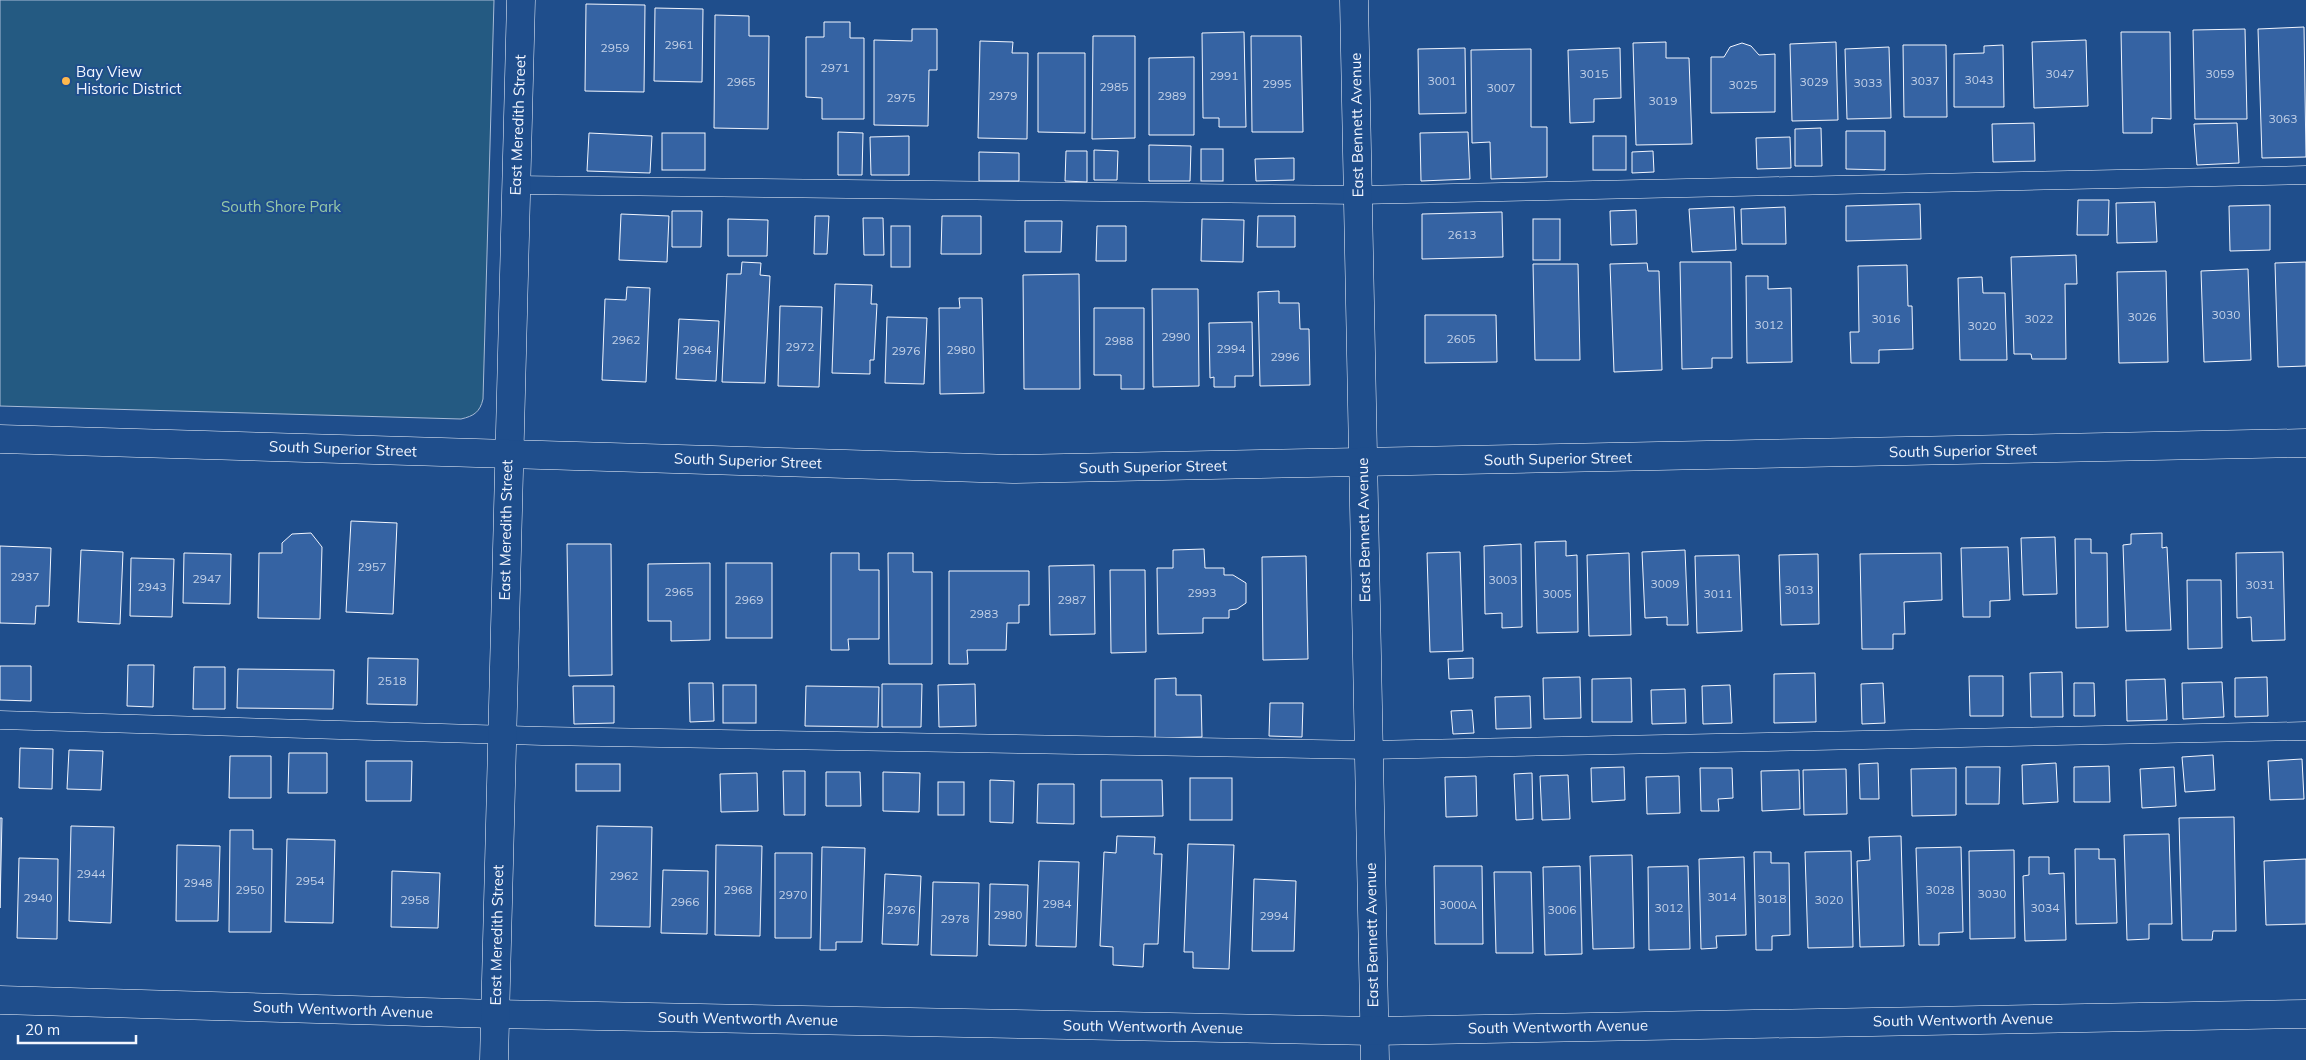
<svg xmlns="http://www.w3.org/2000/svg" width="2306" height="1060" font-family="Mulish,sans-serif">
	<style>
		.green { fill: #245a82; stroke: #a8bbd7 }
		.building { fill: #3563a3; stroke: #f2f6ff }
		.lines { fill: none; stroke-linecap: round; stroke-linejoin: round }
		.lane-casing { stroke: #f2f6ff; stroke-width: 19 }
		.street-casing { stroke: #f2f6ff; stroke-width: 29 }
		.secondary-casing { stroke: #f2f6ff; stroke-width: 29 }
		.lane { stroke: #1f4e8c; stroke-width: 18 }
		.street { stroke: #1f4e8c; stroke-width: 28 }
		.secondary { stroke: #1f4e8c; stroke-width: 28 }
		.poi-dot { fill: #ffb74d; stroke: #1f4e8c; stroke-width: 2 }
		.labels { text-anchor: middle; stroke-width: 4; stroke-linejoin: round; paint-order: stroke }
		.number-label { font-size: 12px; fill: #c3d1e8 }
		.poi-label { font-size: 15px; fill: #f2f6ff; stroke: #1f4e8c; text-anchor: start }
		.street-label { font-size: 15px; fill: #f2f6ff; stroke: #1f4e8c }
		.park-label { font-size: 15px; fill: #97c8a6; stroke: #1f4e8c }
	</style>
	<rect width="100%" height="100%" fill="#1f4e8c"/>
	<!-- green -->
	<path class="green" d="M 0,0 L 494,0 L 483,399 C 480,412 474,416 461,419 L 0,406 Z"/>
	<!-- building -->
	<g class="building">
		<polygon points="586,4 645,5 644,92 585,91"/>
		<polygon points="655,8 703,9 702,82 654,81"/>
		<polygon points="715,15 749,16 749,36 769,36 768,129 714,128"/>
		<polygon points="824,22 850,22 850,38 864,38 864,119 822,119 822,98 806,97 806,37 824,37"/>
		<polygon points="2304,27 2306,157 2262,158 2258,29"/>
		<polygon points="912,29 937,29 937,70 929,70 928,126 874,125 874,40 912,41"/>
		<polygon points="2245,29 2247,119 2195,119 2193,30"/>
		<polygon points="1244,32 1246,127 1219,127 1219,118 1203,118 1202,33"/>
		<polygon points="2121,32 2170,32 2171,119 2152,118 2152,133 2123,133"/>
		<polygon points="1093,36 1135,36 1135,138 1092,139"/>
		<polygon points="1251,36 1301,36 1303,132 1252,132"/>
		<polygon points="2086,40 2088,106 2034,108 2032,42"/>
		<polygon points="980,41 1013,42 1012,53 1028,53 1027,139 978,138"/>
		<polygon points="1666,42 1666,58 1689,58 1692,144 1636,145 1633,43"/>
		<polygon points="1836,42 1838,120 1792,121 1790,44"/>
		<polygon points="1742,43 1751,46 1759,55 1775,54 1775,112 1711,113 1711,57 1724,57 1730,47"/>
		<polygon points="1903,45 1946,45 1947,117 1904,117"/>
		<polygon points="2003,45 2004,107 1954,107 1954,54 1984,53 1984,46"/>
		<polygon points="1889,47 1891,118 1847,119 1845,49"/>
		<polygon points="1465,48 1466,113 1419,114 1418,49"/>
		<polygon points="1620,48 1621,98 1594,99 1594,122 1570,123 1568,50"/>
		<polygon points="1531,49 1531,127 1547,127 1547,177 1491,179 1490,142 1472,143 1471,50"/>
		<polygon points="1038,53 1085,53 1085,133 1038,132"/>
		<polygon points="1194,57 1194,135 1149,135 1149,58"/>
		<polygon points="2034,123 2035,161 1993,162 1992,124"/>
		<polygon points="2237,123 2239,163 2197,165 2194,124"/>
		<polygon points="1821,128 1822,166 1795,166 1795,129"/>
		<polygon points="1846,131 1885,131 1885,170 1846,169"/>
		<polygon points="838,132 863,133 862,175 838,175"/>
		<polygon points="1468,132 1470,179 1421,181 1420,133"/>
		<polygon points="589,133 652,136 650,173 587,171"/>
		<rect x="662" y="133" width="43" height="37"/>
		<polygon points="909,136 909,175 871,175 870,137"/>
		<rect x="1593" y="136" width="33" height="34"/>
		<polygon points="1790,137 1791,168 1757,169 1756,138"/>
		<polygon points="1149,145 1191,146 1190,181 1149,181"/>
		<rect x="1201" y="149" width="22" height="32"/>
		<polygon points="1094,150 1118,151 1117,180 1094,180"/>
		<polygon points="1066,151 1087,151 1087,182 1065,181"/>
		<polygon points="1653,151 1654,172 1632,173 1632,152"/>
		<polygon points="979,152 1019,153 1019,181 979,181"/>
		<polygon points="1294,158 1294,180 1256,181 1255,159"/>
		<polygon points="2078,200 2109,200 2108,235 2077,235"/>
		<polygon points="2155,202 2157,242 2117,243 2116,203"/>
		<polygon points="1920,204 1921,239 1846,241 1846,206"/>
		<polygon points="2270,205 2270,250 2230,251 2229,206"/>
		<polygon points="1734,207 1736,250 1692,252 1689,209"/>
		<polygon points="1785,207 1786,244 1742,244 1741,209"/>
		<polygon points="1636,210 1637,244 1611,245 1610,211"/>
		<polygon points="672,211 702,211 701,247 672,247"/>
		<polygon points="1502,212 1503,257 1422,259 1422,214"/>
		<polygon points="621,214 669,216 667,262 619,260"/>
		<polygon points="815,216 829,216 827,254 814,254"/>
		<polygon points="942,216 981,216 981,254 941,254"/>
		<polygon points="1258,216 1295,216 1295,247 1257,247"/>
		<polygon points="863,218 883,218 884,255 864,255"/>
		<polygon points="728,219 768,220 767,256 728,256"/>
		<polygon points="1202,219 1244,220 1243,262 1201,261"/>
		<rect x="1533" y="219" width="27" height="41"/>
		<polygon points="1025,221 1062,221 1061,252 1025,252"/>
		<rect x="891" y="226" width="19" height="41"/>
		<polygon points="1097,226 1126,226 1126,261 1096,261"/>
		<polygon points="2076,255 2077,284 2065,284 2066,359 2032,359 2031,354 2014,354 2011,257"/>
		<polygon points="742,262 761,263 760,275 770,276 765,383 722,382 727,274 741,274"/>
		<polygon points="1680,262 1731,262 1732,358 1712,358 1712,368 1682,369"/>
		<polygon points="2306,262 2306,366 2278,367 2275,263"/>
		<polygon points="1647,263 1648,271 1659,271 1662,370 1614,372 1610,264"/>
		<polygon points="1533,264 1578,264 1580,360 1535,360"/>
		<polygon points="1907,265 1908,306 1912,306 1913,349 1879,350 1879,363 1851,363 1850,332 1859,332 1858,266"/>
		<polygon points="2248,269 2251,360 2204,362 2201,271"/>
		<polygon points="2166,271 2168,362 2119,363 2117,272"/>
		<polygon points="1079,274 1080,389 1024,389 1023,275"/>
		<polygon points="1746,276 1768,276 1768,289 1791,288 1792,362 1747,363"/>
		<polygon points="1982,277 1983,293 2005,293 2007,360 1960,360 1958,278"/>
		<polygon points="835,284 872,285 871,304 877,304 874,360 870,360 870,374 832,373"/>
		<polygon points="627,287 650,288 646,382 602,380 605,299 626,300"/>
		<polygon points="1152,289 1198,289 1199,386 1153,387"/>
		<polygon points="1279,291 1279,303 1299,303 1300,329 1309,329 1310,385 1260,386 1258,292"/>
		<polygon points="959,298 982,298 984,393 940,394 939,308 960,308"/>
		<polygon points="780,306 822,307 819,387 778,386"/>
		<polygon points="1094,308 1144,308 1144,389 1121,389 1121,375 1094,375"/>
		<polygon points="1425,315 1496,315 1497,362 1425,363"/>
		<polygon points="887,317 927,318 924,384 885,383"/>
		<polygon points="679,319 719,321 716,381 676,379"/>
		<polygon points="1252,322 1253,376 1235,376 1235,387 1214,387 1214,377 1210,378 1209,323"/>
		<polygon points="351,521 397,523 393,614 346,612"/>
		<polygon points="311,533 322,547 320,619 258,618 259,553 282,553 282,543 292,534"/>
		<polygon points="2162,533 2162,548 2167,547 2171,630 2126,631 2123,545 2131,544 2131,534"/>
		<polygon points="2055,537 2057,594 2023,595 2021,538"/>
		<polygon points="2075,539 2091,539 2091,553 2107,553 2108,627 2076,628"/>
		<polygon points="1566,541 1566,556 1577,555 1578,632 1537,633 1535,542"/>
		<polygon points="567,544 611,544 612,675 569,676"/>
		<polygon points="1521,544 1522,627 1502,628 1502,613 1485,614 1484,546"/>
		<polygon points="0,546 51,548 49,606 36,606 35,624 0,623"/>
		<polygon points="2008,547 2010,600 1990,601 1990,617 1963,617 1961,548"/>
		<polygon points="1204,549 1205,568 1224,568 1224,575 1233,575 1246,583 1246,603 1237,609 1229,610 1229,618 1203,618 1203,633 1158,634 1157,568 1173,568 1173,550"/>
		<polygon points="81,550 123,552 120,624 78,622"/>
		<polygon points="1685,550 1688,625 1667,625 1667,617 1645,618 1642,552"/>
		<polygon points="1460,552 1463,651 1430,652 1427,553"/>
		<polygon points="2283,552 2285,640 2252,641 2251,617 2237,618 2236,553"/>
		<polygon points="184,553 231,554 230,604 183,603"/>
		<polygon points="831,553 859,553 859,570 879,570 879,639 848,639 849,650 831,650"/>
		<polygon points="888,553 913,553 913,572 932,572 932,664 889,664"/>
		<polygon points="1629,553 1631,635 1589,636 1587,555"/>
		<polygon points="1941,553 1942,600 1904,602 1905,634 1893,634 1893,649 1862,649 1860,554"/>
		<polygon points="1818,554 1819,624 1781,625 1779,555"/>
		<polygon points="1739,555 1742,631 1697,633 1695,556"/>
		<polygon points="1306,556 1308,659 1263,660 1262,557"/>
		<polygon points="131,558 174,559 172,617 130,616"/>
		<polygon points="710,563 710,640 671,641 671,621 648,621 648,564"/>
		<rect x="726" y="563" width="46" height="75"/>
		<polygon points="1094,565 1095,634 1050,635 1049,566"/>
		<polygon points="1110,570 1145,570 1146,652 1111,653"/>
		<polygon points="949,571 1029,571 1029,605 1019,605 1019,623 1007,623 1006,650 967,650 968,664 949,664"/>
		<polygon points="2187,580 2221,580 2222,648 2188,649"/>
		<polygon points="368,658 418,659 417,705 367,704"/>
		<polygon points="1473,658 1473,678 1449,679 1448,659"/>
		<polygon points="128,665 154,665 153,707 127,706"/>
		<polygon points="0,666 31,666 31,701 0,700"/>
		<polygon points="194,667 225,667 225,709 193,709"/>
		<polygon points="238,669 334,670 333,709 237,708"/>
		<polygon points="2062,672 2063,717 2031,717 2030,673"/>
		<polygon points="1815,673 1816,722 1774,723 1774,674"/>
		<polygon points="1969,676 2003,676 2003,716 1970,716"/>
		<polygon points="1580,677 1581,718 1544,719 1543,678"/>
		<polygon points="2267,677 2268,716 2235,717 2235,678"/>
		<polygon points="1176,678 1176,695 1201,695 1202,737 1155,738 1155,679"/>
		<polygon points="1631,678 1632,722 1592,722 1592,679"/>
		<polygon points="2165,679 2167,720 2127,721 2126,680"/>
		<polygon points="2222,682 2224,717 2183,719 2182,683"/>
		<polygon points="689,683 713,683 714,721 690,722"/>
		<polygon points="1883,683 1885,723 1862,724 1861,684"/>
		<polygon points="2074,683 2094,683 2095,716 2074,716"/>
		<polygon points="882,684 922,684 921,727 882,727"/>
		<polygon points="975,684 976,726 939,727 938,685"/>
		<rect x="723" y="685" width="33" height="38"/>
		<polygon points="1730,685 1732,723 1703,724 1702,686"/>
		<polygon points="573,686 614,686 614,723 574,724"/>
		<polygon points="806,686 879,687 878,727 805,726"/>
		<polygon points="1685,689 1686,723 1652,724 1651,690"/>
		<polygon points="1530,696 1531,728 1496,729 1495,697"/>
		<polygon points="1270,703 1303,703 1302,737 1269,736"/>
		<polygon points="1472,710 1474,733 1453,734 1451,711"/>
		<polygon points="20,748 53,749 52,789 19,788"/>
		<polygon points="69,750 103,751 101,790 67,789"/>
		<polygon points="289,753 327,753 327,793 288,793"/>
		<polygon points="2213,755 2215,790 2185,792 2182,757"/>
		<polygon points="230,756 271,756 271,798 229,798"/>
		<polygon points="2302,759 2304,799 2270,800 2268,761"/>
		<polygon points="366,761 412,761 411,801 366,801"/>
		<polygon points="1878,763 1879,799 1860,799 1859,764"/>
		<polygon points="2056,763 2058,802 2023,804 2022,765"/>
		<rect x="576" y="764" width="44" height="27"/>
		<polygon points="2109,766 2110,802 2074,802 2074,767"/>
		<polygon points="1624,767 1625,800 1592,802 1591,768"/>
		<polygon points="1966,767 2000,767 1999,804 1966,804"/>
		<polygon points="2174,767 2176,806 2142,808 2140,769"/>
		<polygon points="1700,768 1732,768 1733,798 1718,799 1719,811 1701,811"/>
		<polygon points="1956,768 1956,815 1912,816 1911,769"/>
		<polygon points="1846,769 1847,814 1804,815 1803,770"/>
		<polygon points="1799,770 1800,809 1762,811 1761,771"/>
		<polygon points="783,771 805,771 805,815 784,815"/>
		<polygon points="826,772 860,772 861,806 826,806"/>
		<polygon points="883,772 920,773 919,812 883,811"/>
		<polygon points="757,773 758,811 721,812 720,774"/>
		<polygon points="1532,773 1533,819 1516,820 1514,774"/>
		<polygon points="1568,775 1570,819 1542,820 1540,776"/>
		<polygon points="1476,776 1477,816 1446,817 1445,777"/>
		<polygon points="1679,776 1680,813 1647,814 1646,777"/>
		<rect x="1190" y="778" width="42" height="42"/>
		<polygon points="990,780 1014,781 1013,823 990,822"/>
		<polygon points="1101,780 1162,780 1163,816 1101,817"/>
		<rect x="938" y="782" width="26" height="33"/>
		<polygon points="1038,784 1074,784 1074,824 1037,823"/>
		<polygon points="2234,817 2236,931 2213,931 2212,940 2182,940 2179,818"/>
		<polygon points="0,818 2,818 0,908"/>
		<polygon points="71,826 114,827 111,923 69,921"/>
		<polygon points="597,826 652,827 650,927 595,926"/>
		<polygon points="230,830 253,830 253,849 272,849 271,932 229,932"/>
		<polygon points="2169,834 2172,924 2149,924 2149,939 2127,940 2124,835"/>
		<polygon points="1117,836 1155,837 1154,854 1162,854 1158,944 1144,944 1143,967 1113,965 1113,947 1100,946 1104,852 1116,853"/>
		<polygon points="1901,836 1904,946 1860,947 1857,861 1870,860 1869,837"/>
		<polygon points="287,839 335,840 333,923 285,922"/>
		<polygon points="1188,844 1234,845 1229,969 1193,968 1193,952 1184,952"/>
		<polygon points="177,845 220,846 218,921 176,921"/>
		<polygon points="716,845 762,846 760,936 715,935"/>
		<polygon points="822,847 865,848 862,942 836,942 836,950 820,950"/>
		<polygon points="1961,847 1963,932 1939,933 1939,945 1919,945 1916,848"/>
		<polygon points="2075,849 2099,849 2099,859 2115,859 2117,923 2076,924"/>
		<polygon points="2014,850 2015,938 1970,939 1969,851"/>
		<polygon points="1851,851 1853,947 1808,948 1805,852"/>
		<polygon points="1754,852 1771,852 1771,863 1789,863 1790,935 1772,936 1772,950 1756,950"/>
		<polygon points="775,853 812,853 811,938 775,938"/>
		<polygon points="1632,855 1634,948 1593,949 1590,856"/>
		<polygon points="1744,857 1746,935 1716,936 1717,948 1701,949 1699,859"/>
		<polygon points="2029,857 2049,857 2049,874 2064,873 2066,940 2025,941 2023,876 2029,875"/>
		<polygon points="19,858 58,859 57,939 17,938"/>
		<polygon points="2306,859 2306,924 2266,925 2264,861"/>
		<polygon points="1039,861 1079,862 1076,947 1036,946"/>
		<polygon points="1434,866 1482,866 1483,944 1435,944"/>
		<polygon points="1580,866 1582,954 1545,955 1543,867"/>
		<polygon points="1688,866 1690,949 1649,950 1648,867"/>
		<polygon points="663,870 708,871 707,934 661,933"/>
		<polygon points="392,871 440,873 438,928 391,927"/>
		<polygon points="1494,872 1531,872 1533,953 1496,953"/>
		<polygon points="885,874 921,876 918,945 882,944"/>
		<polygon points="1254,879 1296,881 1294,951 1252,951"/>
		<polygon points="933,882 979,883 977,956 931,955"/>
		<polygon points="990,884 1028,885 1026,946 989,945"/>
	</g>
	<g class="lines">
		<!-- lane casing -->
		<g class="lane-casing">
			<g id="lane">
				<polyline points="516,185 1358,195 2306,175"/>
				<polyline points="0,720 542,736 1369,750 2306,731"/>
			</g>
		</g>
		<!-- street casing -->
		<g class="street-casing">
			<g id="street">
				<polyline points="1354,0 1375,1060"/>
				<polyline points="0,1000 495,1014 1374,1031 2306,1014"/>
				<polyline points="494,1060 521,0"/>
			</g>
		</g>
		<!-- secondary casing -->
		<g class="secondary-casing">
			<polyline id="secondary" points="0,439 1013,469 2306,443"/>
		</g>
		<!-- lane -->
		<use href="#lane" class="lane"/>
		<!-- street -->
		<use href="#street" class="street"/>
		<!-- secondary -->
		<use href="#secondary" class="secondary"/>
	</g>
	<!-- markers -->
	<circle class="poi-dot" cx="66" cy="81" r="5"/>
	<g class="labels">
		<!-- number labels -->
		<g class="number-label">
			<text x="679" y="49">2961</text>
			<text x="615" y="52">2959</text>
			<text x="835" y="72">2971</text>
			<text x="1594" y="78">3015</text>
			<text x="2060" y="78">3047</text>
			<text x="2220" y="78">3059</text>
			<text x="1224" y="80">2991</text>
			<text x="1979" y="84">3043</text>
			<text x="1442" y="85">3001</text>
			<text x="1925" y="85">3037</text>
			<text x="741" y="86">2965</text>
			<text x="1814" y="86">3029</text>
			<text x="1868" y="87">3033</text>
			<text x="1277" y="88">2995</text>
			<text x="1743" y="89">3025</text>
			<text x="1114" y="91">2985</text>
			<text x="1501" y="92">3007</text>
			<text x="1003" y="100">2979</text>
			<text x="1172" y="100">2989</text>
			<text x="901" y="102">2975</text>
			<text x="1663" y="105">3019</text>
			<text x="2283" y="123">3063</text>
			<text x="1462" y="239">2613</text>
			<text x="2226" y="319">3030</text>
			<text x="2142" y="321">3026</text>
			<text x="1886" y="323">3016</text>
			<text x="2039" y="323">3022</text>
			<text x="1769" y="329">3012</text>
			<text x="1982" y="330">3020</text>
			<text x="1176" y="341">2990</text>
			<text x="1461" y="343">2605</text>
			<text x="626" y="344">2962</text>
			<text x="1119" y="345">2988</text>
			<text x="800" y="351">2972</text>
			<text x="1231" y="353">2994</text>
			<text x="697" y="354">2964</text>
			<text x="961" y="354">2980</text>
			<text x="906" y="355">2976</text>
			<text x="1285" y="361">2996</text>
			<text x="372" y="571">2957</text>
			<text x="25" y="581">2937</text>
			<text x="207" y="583">2947</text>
			<text x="1503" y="584">3003</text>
			<text x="1665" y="588">3009</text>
			<text x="2260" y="589">3031</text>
			<text x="152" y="591">2943</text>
			<text x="1799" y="594">3013</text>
			<text x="679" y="596">2965</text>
			<text x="1202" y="597">2993</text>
			<text x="1557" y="598">3005</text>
			<text x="1718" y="598">3011</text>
			<text x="749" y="604">2969</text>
			<text x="1072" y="604">2987</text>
			<text x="984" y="618">2983</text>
			<text x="392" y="685">2518</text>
			<text x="91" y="878">2944</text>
			<text x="624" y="880">2962</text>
			<text x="310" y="885">2954</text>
			<text x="198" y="887">2948</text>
			<text x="250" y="894">2950</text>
			<text x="738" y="894">2968</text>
			<text x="1940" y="894">3028</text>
			<text x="1992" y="898">3030</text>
			<text x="793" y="899">2970</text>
			<text x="1722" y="901">3014</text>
			<text x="38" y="902">2940</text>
			<text x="1772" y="903">3018</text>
			<text x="415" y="904">2958</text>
			<text x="1829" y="904">3020</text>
			<text x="685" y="906">2966</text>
			<text x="1057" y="908">2984</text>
			<text x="1458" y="909">3000A</text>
			<text x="1669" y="912">3012</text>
			<text x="2045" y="912">3034</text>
			<text x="901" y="914">2976</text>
			<text x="1562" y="914">3006</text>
			<text x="1008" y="919">2980</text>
			<text x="1274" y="920">2994</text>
			<text x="955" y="923">2978</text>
		</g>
		<!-- poi labels -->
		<g class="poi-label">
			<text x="76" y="77">Bay View<tspan x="76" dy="17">Historic District</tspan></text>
		</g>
		<!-- street labels -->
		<g class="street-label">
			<text transform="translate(518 125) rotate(-88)" y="5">East Meredith Street</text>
			<text transform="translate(1357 125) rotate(-91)" y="5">East Bennett Avenue</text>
			<text transform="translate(343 449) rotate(2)" y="5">South Superior Street</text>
			<text transform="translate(1963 451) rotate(-1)" y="5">South Superior Street</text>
			<text transform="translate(1558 459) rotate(-1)" y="5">South Superior Street</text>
			<text transform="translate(748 461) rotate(2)" y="5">South Superior Street</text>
			<text transform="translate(1153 467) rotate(-1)" y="5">South Superior Street</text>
			<text transform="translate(506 530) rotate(-89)" y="5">East Meredith Street</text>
			<text transform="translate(1364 530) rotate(-91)" y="5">East Bennett Avenue</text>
			<text transform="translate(497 935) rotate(-89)" y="5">East Meredith Street</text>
			<text transform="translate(1372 935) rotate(-91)" y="5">East Bennett Avenue</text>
			<text transform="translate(343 1010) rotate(2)" y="5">South Wentworth Avenue</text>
			<text transform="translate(748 1019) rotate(1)" y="5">South Wentworth Avenue</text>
			<text transform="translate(1963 1020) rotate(-1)" y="5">South Wentworth Avenue</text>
			<text transform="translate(1153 1027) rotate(1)" y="5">South Wentworth Avenue</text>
			<text transform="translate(1558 1027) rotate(-1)" y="5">South Wentworth Avenue</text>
		</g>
		<!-- park labels -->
		<g class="park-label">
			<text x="281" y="212">South Shore Park</text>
		</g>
	</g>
	<!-- scale -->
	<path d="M18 1035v8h118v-8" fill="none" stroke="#f2f6ff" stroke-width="2.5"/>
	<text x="25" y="1035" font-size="15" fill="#f2f6ff" stroke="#1f4e8c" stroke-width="4" paint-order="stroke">20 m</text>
</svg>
